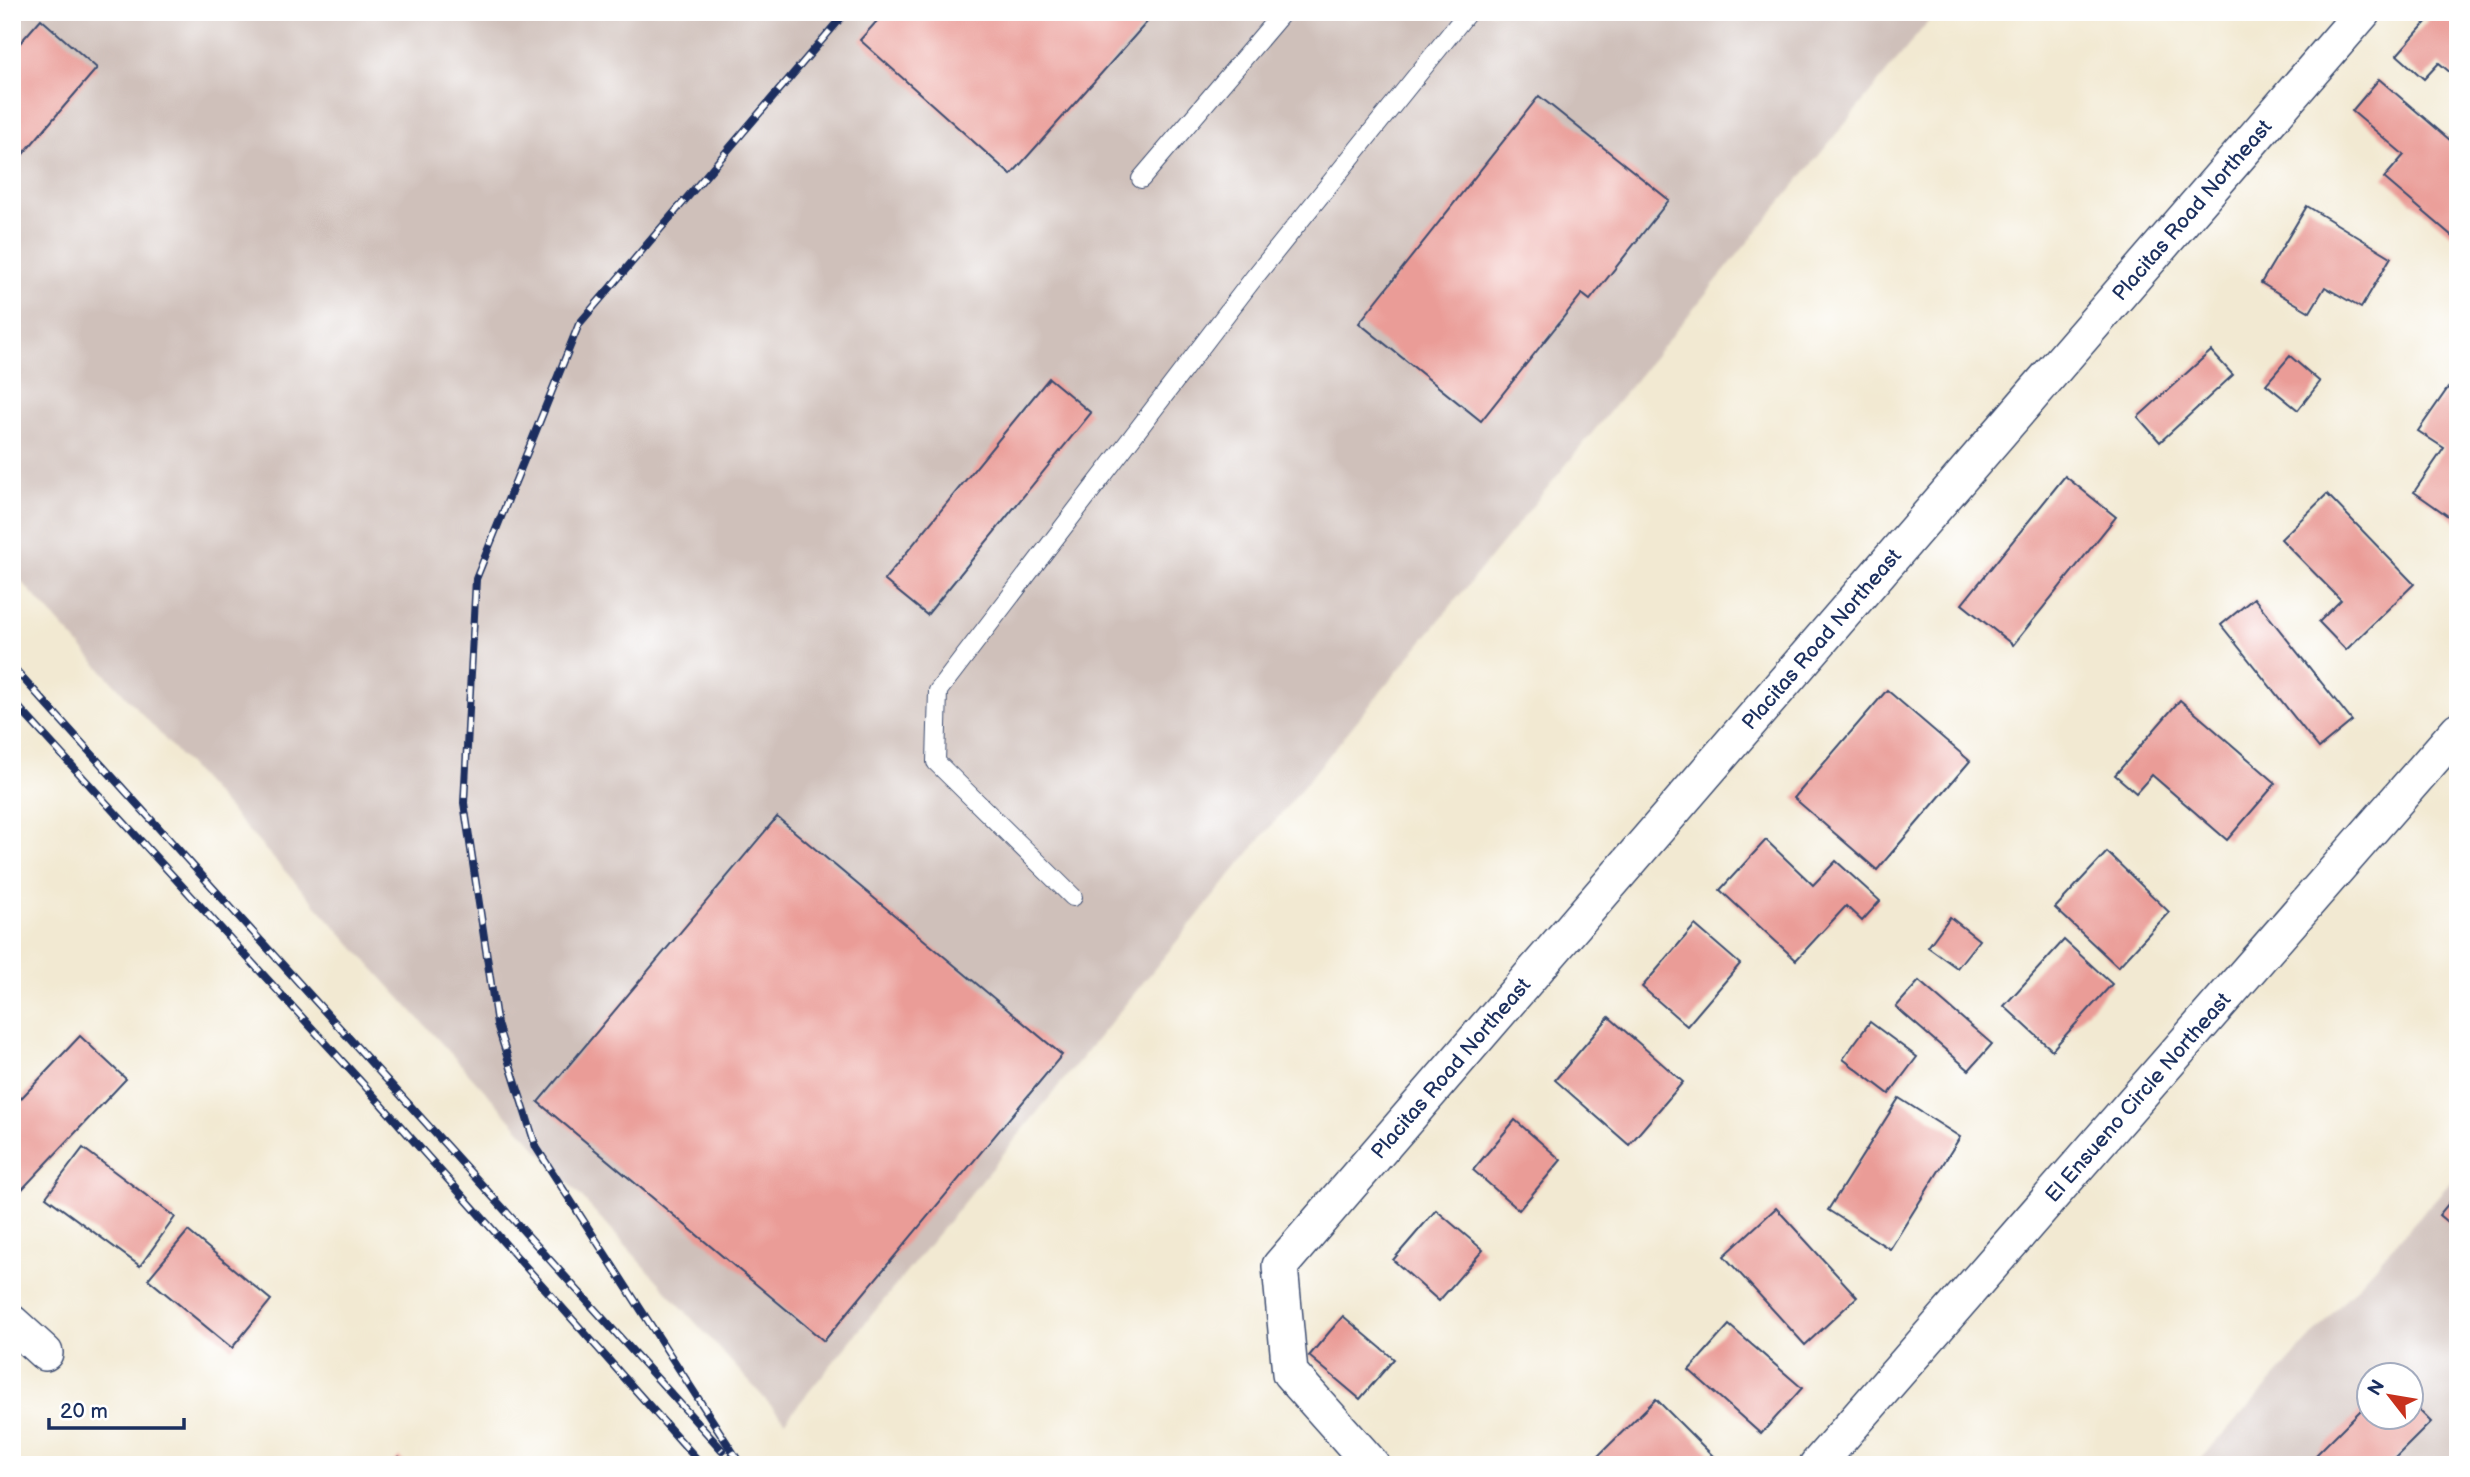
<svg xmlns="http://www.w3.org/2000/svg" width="2470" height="1477" font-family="'Balsamiq Sans',sans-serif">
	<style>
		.industrial { fill: #cfc0ba; fill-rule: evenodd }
		.building { fill: #ea9c97 }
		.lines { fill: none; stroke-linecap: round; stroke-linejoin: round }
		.lane-casing { stroke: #3b4b6f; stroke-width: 20 }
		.street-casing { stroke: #3b4b6f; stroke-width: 38 }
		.lane { stroke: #fff; stroke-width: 18 }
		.street { stroke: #fff; stroke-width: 35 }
		.rail-casing { stroke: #1b2f5e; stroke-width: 8 }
		.rail { stroke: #fff; stroke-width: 5; stroke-dasharray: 16; stroke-linecap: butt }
		.labels { text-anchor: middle; stroke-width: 5; stroke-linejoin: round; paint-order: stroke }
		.street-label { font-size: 21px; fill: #1b2f5e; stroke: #fff }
	</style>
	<rect width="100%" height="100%" fill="#fff"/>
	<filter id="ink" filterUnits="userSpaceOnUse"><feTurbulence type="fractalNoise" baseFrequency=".0143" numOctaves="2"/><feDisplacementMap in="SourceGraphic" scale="14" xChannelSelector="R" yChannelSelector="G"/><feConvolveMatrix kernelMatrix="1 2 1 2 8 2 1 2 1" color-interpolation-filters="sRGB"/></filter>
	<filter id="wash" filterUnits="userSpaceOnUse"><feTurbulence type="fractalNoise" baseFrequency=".00686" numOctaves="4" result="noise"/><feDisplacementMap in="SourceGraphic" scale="28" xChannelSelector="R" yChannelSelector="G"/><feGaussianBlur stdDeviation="1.57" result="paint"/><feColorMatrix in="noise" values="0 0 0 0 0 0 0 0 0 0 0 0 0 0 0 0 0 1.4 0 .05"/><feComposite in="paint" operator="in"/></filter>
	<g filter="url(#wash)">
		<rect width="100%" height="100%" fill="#f2e9d2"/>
		<!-- industrial -->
		<g class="industrial">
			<polygon points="12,12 1936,12 785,1421 12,571"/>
			<path d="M 2458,1174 L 2458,1465 L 2196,1465 ZM 2368,1376 L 2410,1376 L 2410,1418 L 2368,1418 Z"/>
		</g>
		<g id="blocks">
			<!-- building -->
			<g class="building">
				<polygon points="885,12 1156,12 1011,175 860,40"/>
				<polygon points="2435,12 2458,12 2458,79 2439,63 2424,79 2397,55"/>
				<polygon points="41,19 97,68 12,167 12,52"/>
				<polygon points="2379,79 2458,147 2458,241 2384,178 2404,155 2352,111"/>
				<polygon points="1539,96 1669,200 1590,300 1582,294 1481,421 1359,323"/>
				<polygon points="2307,206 2391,257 2361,308 2325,287 2310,312 2261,283"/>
				<polygon points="2211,351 2233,375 2160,442 2138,417"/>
				<polygon points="2290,356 2320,382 2298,410 2266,384"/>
				<polygon points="1049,378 1091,413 927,615 884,580"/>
				<polygon points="2448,388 2458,395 2458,523 2414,492 2444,448 2418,431"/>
				<polygon points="2065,476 2116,517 2013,645 1962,604"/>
				<polygon points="2327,494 2414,584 2346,650 2319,622 2341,600 2281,539"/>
				<polygon points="2254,598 2352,721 2319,748 2221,625"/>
				<polygon points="1887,690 1970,761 1877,870 1794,798"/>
				<polygon points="2180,700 2276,783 2227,840 2152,775 2136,793 2115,775"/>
				<polygon points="777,817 1062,1055 824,1341 538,1102"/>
				<polygon points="1766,840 1813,885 1836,861 1880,901 1862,921 1846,906 1796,960 1720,890"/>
				<polygon points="2107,852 2169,912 2118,967 2055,908"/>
				<polygon points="1950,917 1979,940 1957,968 1928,947"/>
				<polygon points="1695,925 1740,964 1687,1026 1642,987"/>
				<polygon points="2064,940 2112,984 2052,1050 2004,1006"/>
				<polygon points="1919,981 1992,1044 1969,1070 1896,1007"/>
				<polygon points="1609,1017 1683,1082 1629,1145 1555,1080"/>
				<polygon points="1870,1022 1917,1057 1889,1094 1843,1059"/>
				<polygon points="80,1036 126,1079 12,1200 12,1108"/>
				<polygon points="1899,1098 1960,1137 1890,1249 1828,1210"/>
				<polygon points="1515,1120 1561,1160 1519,1210 1473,1170"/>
				<polygon points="83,1148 175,1217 140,1266 46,1197"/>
				<polygon points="2458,1192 2458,1231 2439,1215"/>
				<polygon points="1776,1208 1857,1297 1805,1345 1724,1256"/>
				<polygon points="1436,1210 1483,1250 1439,1301 1393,1260"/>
				<polygon points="188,1231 271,1300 232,1348 148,1279"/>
				<polygon points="1343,1316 1394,1359 1360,1399 1309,1356"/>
				<polygon points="1729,1325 1802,1388 1761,1434 1689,1370"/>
				<polygon points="1656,1399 1719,1462 1716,1465 1601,1465 1595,1459"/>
				<polygon points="2410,1401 2431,1422 2388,1465 2312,1465 2309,1462 2368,1403 2368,1418 2410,1418"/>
				<polygon points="399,1457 406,1465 391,1465"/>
			</g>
		</g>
	</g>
	<g filter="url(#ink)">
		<use href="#blocks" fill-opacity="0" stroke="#3b4b6f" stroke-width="2"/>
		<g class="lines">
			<!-- lane casing -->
			<g class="lane-casing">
				<g id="lane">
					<polyline points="1141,179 1283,12"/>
					<polyline points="1073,897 936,762 938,691 1253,279 1468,12"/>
				</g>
			</g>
			<!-- street casing -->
			<g class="street-casing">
				<g id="street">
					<polyline points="12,1323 45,1353"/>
					<path id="s1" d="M 1372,1465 L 1290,1373 L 1280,1266 L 2363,12"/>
					<path id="s2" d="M 1817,1465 L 2458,730"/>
				</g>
			</g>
			<!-- lane -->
			<use href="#lane" class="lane"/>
			<!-- street -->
			<use href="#street" class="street"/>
			<!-- rail casing -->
			<g class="rail-casing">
				<g id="rail">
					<polyline points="12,666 722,1450"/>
					<polyline points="12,700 364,1085 702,1465"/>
					<polyline points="741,1465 536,1147 497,1024 464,803 476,579 579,324 846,12"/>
				</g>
			</g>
			<!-- rail -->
			<use href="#rail" class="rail"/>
		</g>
	</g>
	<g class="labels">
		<!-- street labels -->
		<g class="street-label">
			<text dy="7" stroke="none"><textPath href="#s1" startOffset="1626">Placitas Road Northeast</textPath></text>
			<text dy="7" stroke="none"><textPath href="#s1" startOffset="1059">Placitas Road Northeast</textPath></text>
			<text dy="7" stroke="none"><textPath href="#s1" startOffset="492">Placitas Road Northeast</textPath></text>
			<text dy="7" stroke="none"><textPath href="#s2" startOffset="488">El Ensueno Circle Northeast</textPath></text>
		</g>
	</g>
	<!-- margin -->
	<rect width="2470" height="1477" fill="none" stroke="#fff" stroke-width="42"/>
	<!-- north arrow -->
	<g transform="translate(2390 1396) rotate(301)"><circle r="33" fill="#ffffff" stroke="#a4acbf" stroke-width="2"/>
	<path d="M0-5L12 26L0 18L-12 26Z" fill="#c8321e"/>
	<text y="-10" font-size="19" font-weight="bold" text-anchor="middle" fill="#1b2f5e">N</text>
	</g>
	<!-- scale -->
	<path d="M49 1418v10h135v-10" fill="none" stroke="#1b2f5e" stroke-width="3.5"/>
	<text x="60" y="1418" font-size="21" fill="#1b2f5e" stroke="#ffffff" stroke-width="5" paint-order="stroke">20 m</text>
</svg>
